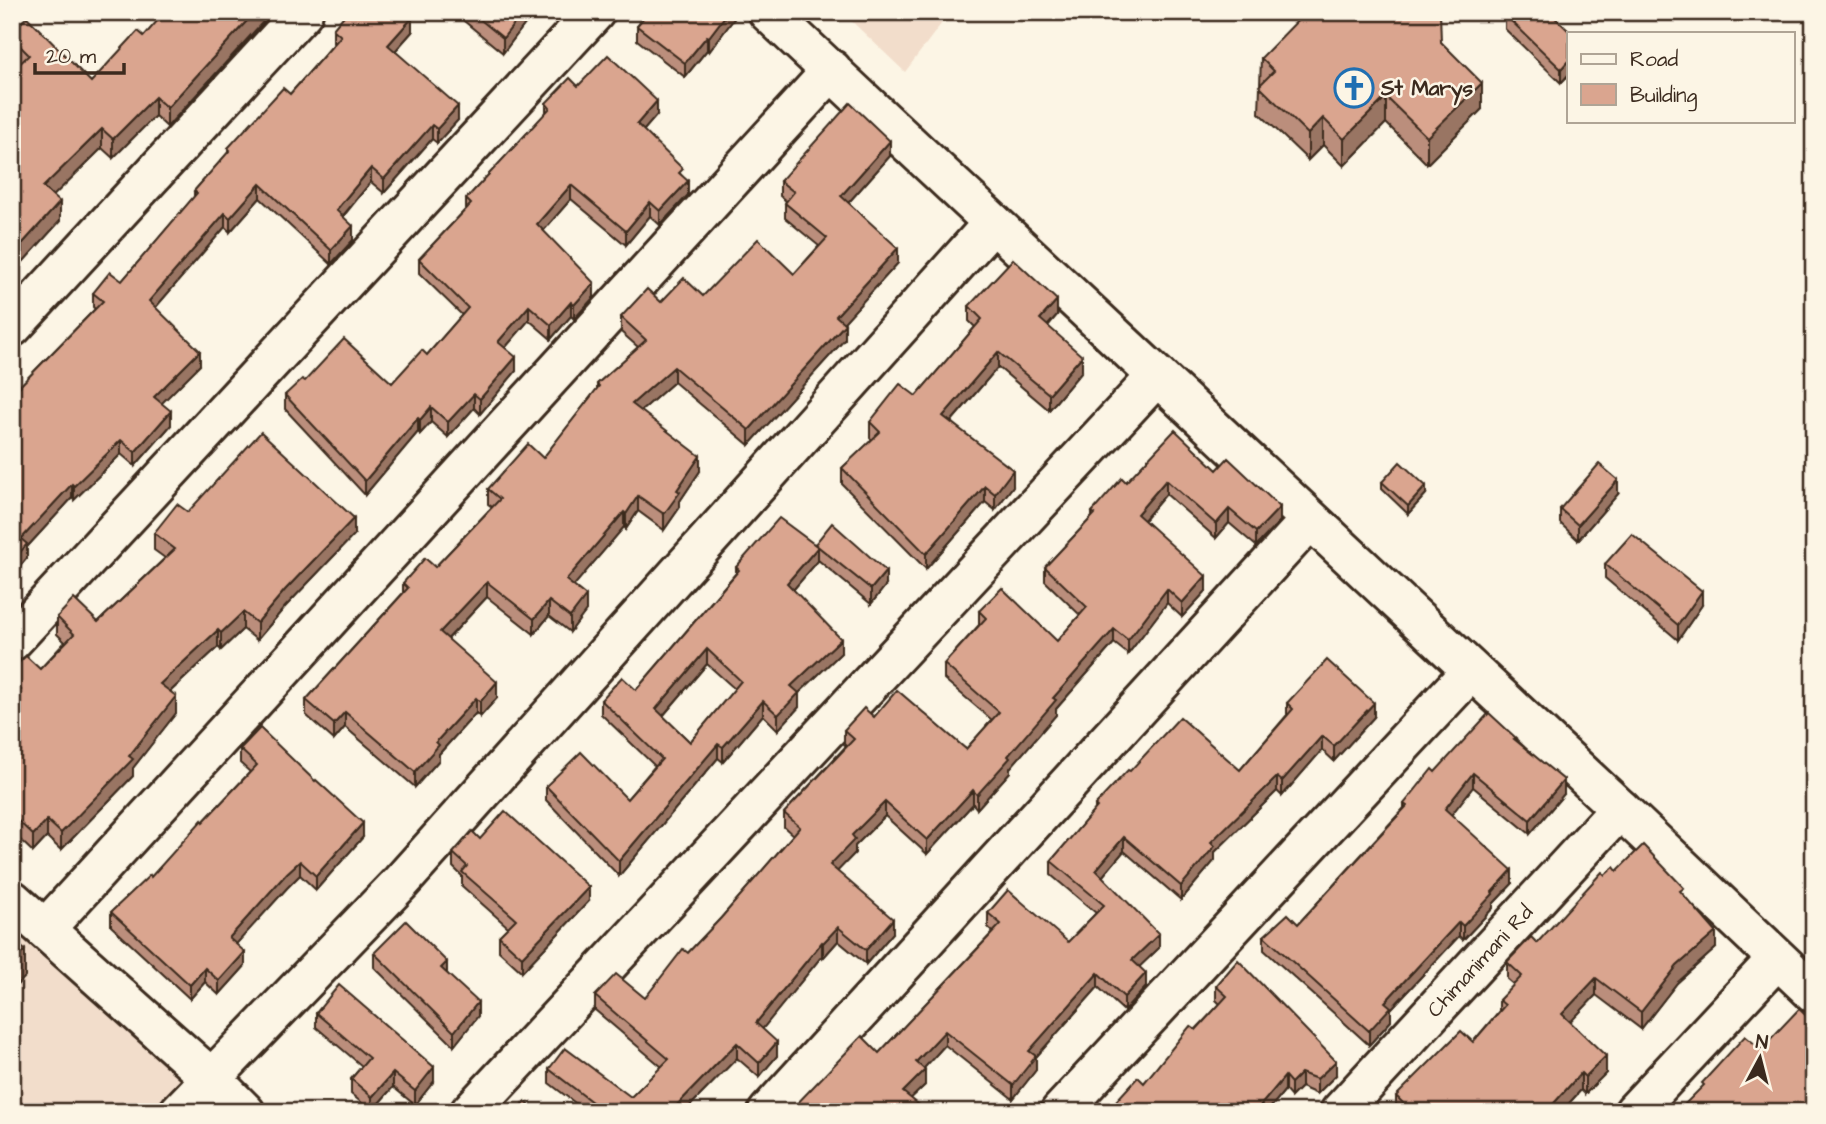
<svg xmlns="http://www.w3.org/2000/svg" width="1826" height="1124" font-family="'Architects Daughter',sans-serif">
	<style>
		.built { fill: #f2ddcb }
		.lines { fill: none; stroke-linecap: round; stroke-linejoin: round }
		.minor-casing { stroke: #3b2a1e; stroke-width: 44 }
		.minor { stroke: #fcf5e5; stroke-width: 38 }
		.wall { fill: #bb8e7b; stroke: #3b2a1e; stroke-width: 2; fill-rule: evenodd }
		.shaded-wall { fill: #997464; stroke: #3b2a1e; stroke-width: 2 }
		.building { fill: #daa58f; stroke: #3b2a1e; stroke-width: 2; fill-rule: evenodd }
		.labels { text-anchor: middle; stroke-width: 5; stroke-linejoin: round; paint-order: stroke }
		.poi-label { font-size: 21px; font-weight: bold; fill: #3b2a1e; stroke: #fcf5e5; text-anchor: start }
		.street-label { font-size: 21px; fill: #3b2a1e; stroke: #fcf5e5 }
	</style>
	<rect width="100%" height="100%" fill="#fcf5e5"/>
	<filter id="ink" filterUnits="userSpaceOnUse"><feTurbulence type="fractalNoise" baseFrequency=".0143" numOctaves="2"/><feDisplacementMap in="SourceGraphic" scale="14" xChannelSelector="R" yChannelSelector="G"/><feConvolveMatrix kernelMatrix="1 2 1 2 8 2 1 2 1" color-interpolation-filters="sRGB"/></filter>
	<g filter="url(#ink)">
		<!-- built -->
		<g class="built">
			<polygon points="842,12 950,12 905,72"/>
			<polygon points="12,914 214,1095 203,1112 12,1112"/>
		</g>
		<g class="lines">
			<!-- minor casing -->
			<g class="minor-casing">
				<g id="minor">
					<polyline points="768,12 1620,809 1814,993"/>
					<polyline points="12,327 303,12"/>
					<polyline points="12,641 595,12"/>
					<polyline points="12,900 211,1078 245,1112"/>
					<polyline points="45,929 832,70"/>
					<polyline points="179,1112 401,882 993,223"/>
					<polyline points="470,1112 1157,376"/>
					<polyline points="768,1112 1310,520"/>
					<polyline points="1060,1112 1471,671"/>
					<path id="s1" d="M 1340,1112 L 1620,809"/>
					<polyline points="1634,1112 1777,959"/>
				</g>
			</g>
			<!-- minor -->
			<use href="#minor" class="minor"/>
		</g>
		<!-- wall -->
		<g class="wall">
			<polygon points="272,12 167,127 155,116 113,158 102,148 53,196 60,221 22,263 12,254 12,71 19,64 12,57 12,31 91,82 144,36"/>
			<polygon points="464,12 534,12 503,53 464,21"/>
			<polygon points="736,12 736,16 709,52 707,50 685,77 637,40 637,26"/>
			<polygon points="1505,15 1569,33 1569,74 1561,83 1505,29"/>
			<polygon points="333,29 412,32 395,51 458,120 437,143 432,139 384,193 371,182 343,217 353,240 331,264 260,198 230,232 225,227 155,308 200,365 161,403 171,425 135,466 121,454 74,500 72,498 27,547 27,558 12,576 12,394 95,309 93,307 93,293 122,281 194,197 194,191 228,153 228,148 290,94 334,44 333,43"/>
			<polygon points="1441,42 1482,109 1427,164 1386,123 1344,166 1323,145 1308,160 1259,113 1261,58"/>
			<polygon points="578,86 657,115 643,131 683,177 688,195 660,225 650,216 626,245 571,199 543,231 594,297 574,319 571,316 551,339 529,320 505,348 516,371 480,414 474,408 448,437 431,422 420,434 418,432 365,495 285,409 285,395 305,381 392,383 427,355 462,315 419,273 419,259 466,209 466,199 546,113 546,103"/>
			<polygon points="890,156 848,203 898,263 843,323 845,339 749,445 674,382 641,411 700,471 680,501 680,507 664,530 638,511 626,529 624,527 573,586 586,611 570,632 549,616 534,634 487,597 448,639 497,698 480,717 476,713 439,754 439,760 415,787 345,727 334,740 306,715 306,700 403,593 403,583 435,567 492,507 488,504 488,489 543,458 597,389 597,384 638,347 621,332 621,317 661,302 703,296 794,274 819,246 785,218 785,203 786,201 780,196 780,181"/>
			<polygon points="969,306 1057,315 1048,326 1082,371 1049,410 998,367 951,422 1013,486 995,510 985,502 926,569 842,484 842,468 872,440 870,438 870,422 916,396 975,327 969,321"/>
			<polygon points="1217,470 1280,521 1256,546 1229,523 1216,538 1166,494 1144,520 1206,591 1182,617 1167,603 1128,654 1114,643 1056,709 1056,715 1010,768 1010,772 977,809 973,804 927,854 885,816 855,846 855,853 837,871 893,933 866,964 838,941 823,958 822,956 762,1029 777,1056 759,1077 737,1058 684,1112 587,1112 549,1083 549,1069 631,1097 662,1067 595,1010 595,996 645,998 721,918 793,835 784,827 784,813 846,746 844,744 844,730 874,717 966,749 992,720 944,679 944,664 979,625 979,611 1057,641 1080,615 1045,581 1045,567 1092,517 1092,512 1126,482"/>
			<polygon points="1382,482 1426,494 1408,514 1382,489"/>
			<polygon points="1618,494 1578,540 1560,523 1560,509"/>
			<polygon points="188,512 354,535 285,607 257,640 243,629 221,650 218,647 170,692 176,713 133,768 133,776 61,850 47,837 33,852 12,832 12,669 40,669 65,642 57,634 57,617 98,622 165,558 154,550 154,533"/>
			<path d="M 815,544 L 886,585 L 871,604 L 818,560 L 818,561 L 793,590 L 841,653 L 799,693 L 799,707 L 778,730 L 763,715 L 723,762 L 718,758 L 619,876 L 546,800 L 546,786 L 627,799 L 655,766 L 601,714 L 601,700 L 636,690 L 736,573 L 736,567 L 815,545 ZM 707,664 L 735,689 L 690,742 L 663,716 Z"/>
			<polygon points="1605,564 1702,605 1678,640 1605,578"/>
			<polygon points="1287,703 1374,717 1334,761 1322,750 1282,796 1277,791 1215,852 1215,860 1181,900 1124,851 1102,877 1159,948 1139,967 1146,987 1124,1011 1098,987 1036,1057 1036,1070 1013,1099 945,1045 923,1069 925,1085 911,1098 789,1112 879,1053 993,932 988,927 988,913 1068,942 1096,913 1051,875 1051,861 1095,810 1095,805 1130,771 1240,770 1287,715"/>
			<polygon points="1516,741 1564,794 1530,834 1473,787 1451,815 1512,884 1493,904 1493,908 1463,940 1459,936 1391,1009 1391,1021 1369,1045 1264,950 1264,936 1298,924 1404,808 1404,804 1435,772"/>
			<polygon points="240,749 363,837 316,890 300,875 287,888 236,944 245,966 219,995 205,982 190,999 111,926 111,912 151,877 250,772 240,763"/>
			<polygon points="480,839 589,901 522,972 499,951 499,936 508,927 462,886 462,876 453,867 453,853"/>
			<polygon points="1617,871 1684,895 1716,948 1677,983 1641,1029 1596,995 1570,1022 1606,1073 1585,1094 1581,1090 1561,1112 1396,1112 1396,1096 1473,1042 1499,1011 1499,1000 1514,985 1507,979 1507,962 1537,943 1605,875"/>
			<polygon points="374,953 447,973 478,1016 454,1046 374,967"/>
			<polygon points="1216,986 1336,1075 1317,1094 1301,1087 1291,1097 1285,1090 1267,1112 1106,1112 1144,1083 1220,1004 1216,1000"/>
			<polygon points="316,1013 434,1081 415,1105 393,1087 372,1111 351,1094 351,1079 362,1066 316,1027"/>
		</g>
		<!-- shaded-wall -->
		<g class="shaded-wall">
			<polygon points="255,12 272,12 167,127 167,108"/>
			<polygon points="523,12 534,12 503,53 503,38"/>
			<polygon points="728,12 736,12 736,16 709,52 709,37"/>
			<polygon points="412,18 412,32 388,59 388,45"/>
			<polygon points="707,36 707,50 685,77 685,63"/>
			<polygon points="1569,60 1569,74 1561,83 1561,69"/>
			<polygon points="1482,83 1482,109 1427,164 1427,137"/>
			<polygon points="155,97 155,116 113,158 113,139"/>
			<polygon points="1386,97 1386,123 1344,166 1344,139"/>
			<polygon points="657,101 657,115 637,138 637,124"/>
			<polygon points="458,106 458,120 437,143 437,129"/>
			<polygon points="1323,118 1323,145 1308,160 1308,134"/>
			<polygon points="432,125 432,139 384,193 384,179"/>
			<polygon points="102,129 102,148 43,206 43,187"/>
			<polygon points="890,141 890,156 841,211 841,196"/>
			<polygon points="371,168 371,182 336,224 336,210"/>
			<polygon points="688,181 688,195 660,225 660,211"/>
			<polygon points="260,184 260,198 230,232 230,218"/>
			<polygon points="571,185 571,199 537,238 537,224"/>
			<polygon points="60,202 60,221 22,263 22,244"/>
			<polygon points="650,202 650,216 626,245 626,231"/>
			<polygon points="225,213 225,227 149,315 149,301"/>
			<polygon points="353,226 353,240 331,264 331,250"/>
			<polygon points="898,248 898,263 836,331 836,316"/>
			<polygon points="594,283 594,297 574,319 574,305"/>
			<polygon points="1057,300 1057,315 1040,334 1040,319"/>
			<polygon points="571,302 571,316 551,339 551,325"/>
			<polygon points="529,306 529,320 498,356 498,342"/>
			<polygon points="845,324 845,339 749,445 749,430"/>
			<polygon points="200,351 200,365 154,411 154,397"/>
			<polygon points="998,352 998,367 943,431 943,416"/>
			<polygon points="1082,356 1082,371 1049,410 1049,394"/>
			<polygon points="516,357 516,371 480,414 480,399"/>
			<polygon points="674,367 674,382 632,419 632,404"/>
			<polygon points="474,394 474,408 448,437 448,422"/>
			<polygon points="431,407 431,422 420,434 420,420"/>
			<polygon points="171,411 171,425 135,466 135,452"/>
			<polygon points="418,418 418,432 365,495 365,481"/>
			<polygon points="121,440 121,454 74,500 74,486"/>
			<polygon points="700,456 700,471 680,501 680,507 664,530 664,514 677,490"/>
			<polygon points="1013,470 1013,486 995,510 995,494"/>
			<polygon points="1166,480 1166,494 1137,528 1137,514"/>
			<polygon points="1618,480 1618,494 1578,540 1578,525"/>
			<polygon points="72,484 72,498 27,547 27,558 12,576 12,562 21,539"/>
			<polygon points="985,486 985,502 926,569 926,554"/>
			<polygon points="1426,486 1426,494 1408,514 1408,506"/>
			<polygon points="638,496 638,511 626,529 626,514"/>
			<polygon points="1280,507 1280,521 1256,546 1256,532"/>
			<polygon points="1229,509 1229,523 1216,538 1216,524"/>
			<polygon points="624,512 624,527 566,595 566,580"/>
			<polygon points="354,518 354,535 285,607 257,640 257,623 285,590"/>
			<polygon points="818,547 818,561 787,597 787,583"/>
			<polygon points="886,571 886,585 871,604 871,589"/>
			<polygon points="1206,576 1206,591 1182,617 1182,603"/>
			<polygon points="487,582 487,597 440,647 440,632"/>
			<polygon points="1167,589 1167,603 1128,654 1128,640"/>
			<polygon points="1702,591 1702,605 1678,640 1678,625"/>
			<polygon points="586,596 586,611 570,632 570,617"/>
			<polygon points="549,601 549,616 534,634 534,619"/>
			<polygon points="243,612 243,629 221,650 221,633"/>
			<polygon points="1114,629 1114,643 1056,709 1056,715 1010,768 1010,772 977,809 977,795 1053,698"/>
			<polygon points="218,630 218,647 160,701 160,684"/>
			<polygon points="841,639 841,653 799,693 799,707 778,730 778,715 791,686"/>
			<polygon points="707,649 707,664 656,724 656,709"/>
			<polygon points="497,682 497,698 480,717 480,702"/>
			<polygon points="176,696 176,713 133,768 133,776 61,850 61,833 129,756"/>
			<polygon points="476,698 476,713 439,754 439,760 415,787 415,772 436,742"/>
			<polygon points="763,701 763,715 723,762 723,747"/>
			<polygon points="1374,703 1374,717 1334,761 1334,746"/>
			<polygon points="345,712 345,727 334,740 334,724"/>
			<polygon points="1322,736 1322,750 1282,796 1282,781"/>
			<polygon points="718,744 718,758 619,876 619,861"/>
			<polygon points="1473,773 1473,787 1445,823 1445,809"/>
			<polygon points="1277,777 1277,791 1215,852 1215,860 1181,900 1181,886 1211,842"/>
			<polygon points="1564,780 1564,794 1530,834 1530,820"/>
			<polygon points="973,790 973,804 927,854 927,840"/>
			<polygon points="885,802 885,816 855,846 855,853 830,879 830,865 852,835"/>
			<polygon points="47,820 47,837 33,852 33,835"/>
			<polygon points="363,823 363,837 316,890 316,876"/>
			<polygon points="1124,837 1124,851 1096,884 1096,870"/>
			<polygon points="300,861 300,875 287,888 229,952 229,938 287,873"/>
			<polygon points="1512,870 1512,884 1493,904 1493,908 1463,940 1463,926"/>
			<polygon points="589,887 589,901 522,972 522,957"/>
			<polygon points="893,919 893,933 866,964 866,950"/>
			<polygon points="1459,922 1459,936 1391,1009 1391,1021 1369,1045 1369,1031 1385,1002"/>
			<polygon points="838,927 838,941 823,958 823,943"/>
			<polygon points="1716,932 1716,948 1677,983 1641,1029 1641,1012 1677,966"/>
			<polygon points="1159,934 1159,948 1132,974 1132,960"/>
			<polygon points="822,942 822,956 756,1037 756,1023"/>
			<polygon points="25,950 25,977 12,990 12,963"/>
			<polygon points="245,952 245,966 219,995 219,981"/>
			<polygon points="447,962 447,976 441,968"/>
			<polygon points="205,968 205,982 190,999 190,985"/>
			<polygon points="1098,973 1098,987 1036,1057 1036,1070 1013,1099 1013,1085 1029,1051"/>
			<polygon points="1146,973 1146,987 1124,1011 1124,997"/>
			<polygon points="1596,978 1596,995 1562,1031 1562,1014"/>
			<polygon points="478,1002 478,1016 454,1046 454,1032"/>
			<polygon points="945,1031 945,1045 916,1077 916,1062"/>
			<polygon points="777,1042 777,1056 759,1077 759,1063"/>
			<polygon points="737,1043 737,1058 684,1112 670,1112"/>
			<polygon points="1606,1056 1606,1073 1585,1094 1585,1077"/>
			<polygon points="1336,1061 1336,1075 1317,1094 1317,1079"/>
			<polygon points="434,1067 434,1081 415,1105 415,1091"/>
			<polygon points="925,1070 925,1085 903,1106 903,1092"/>
			<polygon points="393,1073 393,1087 372,1111 372,1097"/>
			<polygon points="1301,1073 1301,1087 1291,1097 1291,1083"/>
			<polygon points="1581,1073 1581,1090 1561,1112 1546,1112"/>
			<polygon points="1285,1076 1285,1090 1267,1112 1255,1112"/>
		</g>
		<!-- building -->
		<g class="building">
			<polygon points="165,12 255,12 167,108 155,97 113,139 102,129 43,187 60,202 22,244 12,235 12,71 29,55 12,38 12,31 27,17 91,82 138,31 144,36"/>
			<polygon points="347,12 406,12 412,18 388,45 458,106 437,129 432,125 384,179 371,168 336,210 353,226 331,250 260,184 230,218 225,213 149,301 200,351 154,397 171,411 135,452 121,440 74,486 72,484 21,539 27,544 12,562 12,394 103,301 93,293 110,272 122,281 197,193 194,191 230,150 228,148 283,88 290,94 341,36 333,29"/>
			<polygon points="471,12 523,12 503,38"/>
			<polygon points="648,12 728,12 709,37 707,36 685,63 637,26"/>
			<polygon points="1306,12 1440,12 1441,42 1482,83 1427,137 1386,97 1344,139 1323,118 1308,134 1259,86 1274,71 1261,58"/>
			<polygon points="1508,12 1549,12 1571,33 1569,33 1569,60 1561,69 1505,15"/>
			<polygon points="608,55 657,101 637,124 683,169 679,173 688,181 660,211 650,202 626,231 571,185 537,224 594,283 574,305 571,302 551,325 529,306 498,342 516,357 480,399 474,394 448,422 431,407 420,420 418,418 365,481 285,395 302,379 305,381 344,339 392,383 422,350 427,355 468,308 419,259 471,204 466,199 550,108 546,103 570,78 578,86"/>
			<polygon points="850,103 890,141 841,196 898,248 836,316 845,324 749,430 674,367 632,404 700,456 677,490 680,492 664,514 638,496 626,514 624,512 566,580 586,596 570,617 549,601 534,619 487,582 440,632 497,682 480,702 476,698 436,742 439,745 415,772 345,712 334,724 306,700 408,588 403,583 425,558 435,567 500,499 488,489 528,444 543,458 599,386 597,384 646,340 621,317 647,289 661,302 684,278 703,296 758,239 794,274 827,238 785,203 794,192 780,181"/>
			<polygon points="1013,259 1057,300 1040,319 1082,356 1049,394 998,352 943,416 1013,470 995,494 985,486 926,554 842,468 880,432 870,422 900,384 916,396 982,319 969,306"/>
			<polygon points="1175,430 1217,470 1228,458 1280,507 1256,532 1229,509 1216,524 1166,480 1137,514 1206,576 1182,603 1167,589 1128,640 1114,629 1053,698 1056,700 1008,756 1010,758 977,795 973,790 927,840 885,802 852,835 855,839 830,865 893,919 866,950 838,927 823,943 822,942 756,1023 777,1042 759,1063 737,1043 670,1112 605,1112 549,1069 565,1048 631,1097 669,1059 595,996 616,974 645,998 683,949 688,953 721,918 800,827 784,813 854,739 844,730 864,708 874,717 897,690 966,749 999,712 944,664 986,618 979,611 1002,588 1057,641 1087,607 1045,567 1095,514 1092,512 1122,478 1126,482"/>
			<polygon points="261,432 354,518 285,590 257,623 243,612 221,633 218,630 160,684 176,696 129,756 133,759 61,833 47,820 33,835 12,815 12,699 21,690 12,682 12,669 26,656 40,669 74,634 57,617 74,599 98,622 175,549 154,533 177,504 188,512"/>
			<polygon points="1400,462 1426,486 1408,506 1382,482"/>
			<polygon points="1599,464 1618,480 1578,525 1560,509"/>
			<path d="M 779,518 L 818,547 L 787,583 L 841,639 L 791,686 L 799,693 L 778,715 L 763,701 L 723,747 L 718,744 L 619,861 L 546,786 L 581,752 L 627,799 L 662,759 L 601,700 L 622,677 L 636,690 L 739,570 L 736,567 ZM 707,649 L 741,681 L 690,742 L 656,709 Z"/>
			<polygon points="832,523 886,571 871,589 815,544"/>
			<polygon points="1632,534 1702,591 1678,625 1605,564"/>
			<polygon points="1327,660 1374,703 1334,746 1322,736 1282,781 1277,777 1211,842 1215,846 1181,886 1124,837 1096,870 1159,934 1132,960 1146,973 1124,997 1098,973 1029,1051 1036,1056 1013,1085 945,1031 916,1062 925,1070 903,1092 928,1112 789,1112 862,1036 879,1053 1001,924 988,913 1008,890 1068,942 1104,905 1051,861 1097,807 1095,805 1128,770 1130,771 1180,717 1240,770 1293,709 1287,703"/>
			<polygon points="1489,713 1516,738 1514,739 1564,780 1530,820 1473,773 1445,809 1512,870 1492,892 1493,894 1463,926 1459,922 1385,1002 1391,1007 1369,1031 1264,936 1288,914 1298,924 1407,806 1404,804 1432,769 1435,772"/>
			<polygon points="260,728 315,781 316,780 363,823 316,876 300,861 287,873 229,938 245,952 219,981 205,968 190,985 111,912 150,875 151,877 202,820 203,822 257,765 240,749"/>
			<polygon points="505,811 589,887 522,957 499,936 516,919 462,872 467,866 453,853 472,831 480,839"/>
			<polygon points="1643,845 1684,888 1680,891 1716,932 1677,966 1641,1012 1596,978 1562,1014 1606,1056 1585,1077 1581,1073 1546,1112 1412,1112 1396,1096 1461,1031 1473,1042 1505,1005 1499,1000 1522,976 1507,962 1531,937 1537,943 1602,872 1605,875 1614,867 1617,871"/>
			<polygon points="406,921 447,962 441,968 478,1002 454,1032 374,953"/>
			<polygon points="12,939 25,950 12,963"/>
			<polygon points="1238,960 1336,1061 1317,1079 1301,1073 1291,1083 1285,1076 1255,1112 1106,1112 1138,1077 1144,1083 1190,1026 1196,1030 1227,996 1216,986"/>
			<polygon points="339,985 434,1067 415,1091 393,1073 372,1097 351,1079 369,1058 316,1013"/>
			<polygon points="1799,1009 1814,1023 1814,1112 1677,1112 1704,1085 1702,1083 1745,1036 1761,1049"/>
			<polygon points="525,1101 536,1112 515,1112"/>
		</g>
	</g>
	<!-- icons -->
	<defs>
		<g id="church-ring" transform="scale(2.0125)"><circle r="9.5" fill="#fcf5e5" stroke="#1f6fb2" stroke-width="1.5"/><path d="M-1.2-6h2.4v3.5h3.3v2.4h-3.3V6h-2.4V-.1h-3.3v-2.4h3.3Z" fill="#1f6fb2"/></g>
	</defs>
	<g fill-rule="evenodd">
		<use href="#church-ring" x="1354" y="88"/>
	</g>
	<g class="labels">
		<!-- poi labels -->
		<g class="poi-label">
			<text x="1381" y="95">St Marys</text>
		</g>
		<!-- street labels -->
		<g class="street-label">
			<text dy="7" stroke="none"><textPath href="#s1" startOffset="206">Chimanimani Rd</textPath></text>
		</g>
	</g>
	<!-- margin -->
	<rect width="1826" height="1124" fill="none" stroke="#fcf5e5" stroke-width="42"/>
	<rect x="21" y="21" width="1784" height="1082" fill="none" stroke="#3b2a1e" stroke-width="2.5" filter="url(#ink)"/>
	<!-- legend -->
	<rect x="1567" y="32" width="228" height="91" fill="#fcf5e5" stroke="#afa495" stroke-width="2"/>
	<rect x="1581" y="54" width="35" height="10" fill="#fcf5e5" stroke="#afa495" stroke-width="2"/>
	<text x="1630" y="66" font-size="21" fill="#3b2a1e">Road</text>
	<rect x="1581" y="84" width="35" height="21" fill="#daa58f" stroke="#afa495" stroke-width="2"/>
	<text x="1630" y="102" font-size="21" fill="#3b2a1e">Building</text>
	<!-- north arrow -->
	<g transform="translate(1760 1058) rotate(7)" stroke="#fcf5e5" stroke-width="5" paint-order="stroke">
	<path d="M0-5L12 26L0 18L-12 26Z" fill="#3b2a1e"/>
	<text y="-10" font-size="19" font-weight="bold" text-anchor="middle" fill="#3b2a1e">N</text>
	</g>
	<!-- scale -->
	<path d="M35 63v10h89v-10" fill="none" stroke="#3b2a1e" stroke-width="3.5"/>
	<text x="46" y="63" font-size="21" fill="#3b2a1e" stroke="#fcf5e5" stroke-width="5" paint-order="stroke">20 m</text>
</svg>
